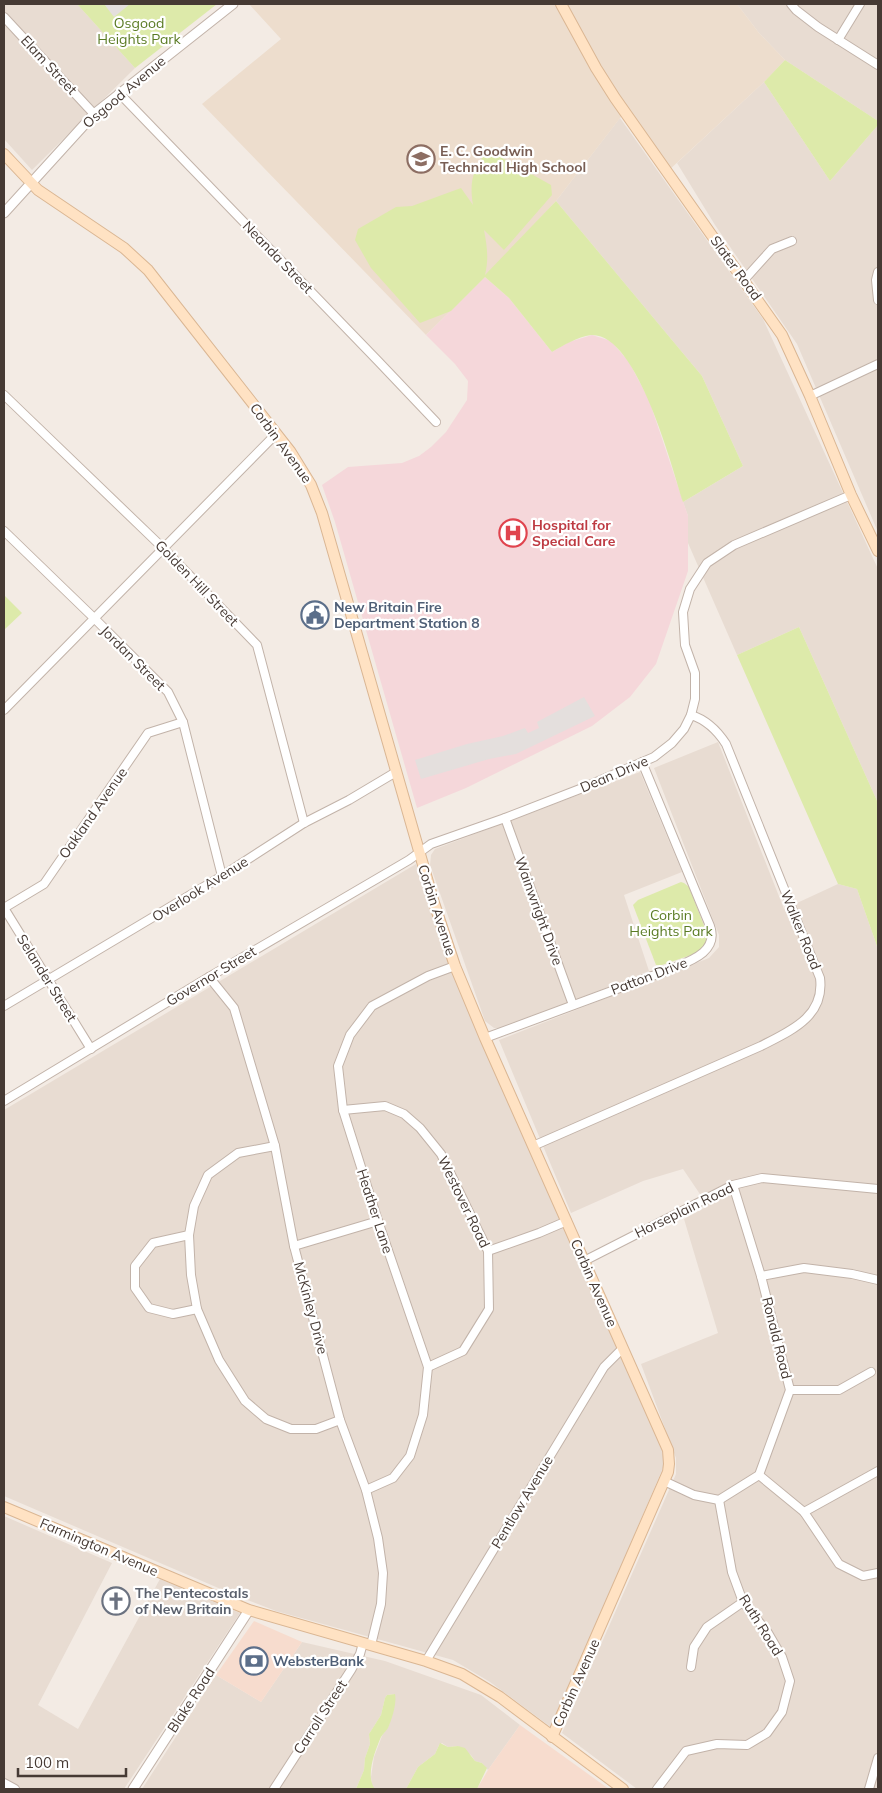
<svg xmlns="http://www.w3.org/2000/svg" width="882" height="1793" font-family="Mulish,sans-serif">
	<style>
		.residential { fill: #e8dcd2 }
		.commercial { fill: #f7dcce }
		.education { fill: #edddcd }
		.medical { fill: #f5d7da }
		.green { fill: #ddeaaa }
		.parking { fill: #e4dfdd }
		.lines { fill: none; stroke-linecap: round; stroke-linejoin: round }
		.minor-casing { stroke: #c2b3a9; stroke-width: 10 }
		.tertiary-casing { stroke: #c2b3a9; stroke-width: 11 }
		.secondary-casing { stroke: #dab693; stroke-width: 12 }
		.minor { stroke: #fff; stroke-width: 8 }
		.tertiary { stroke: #fff; stroke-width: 9 }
		.secondary { stroke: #ffe2c3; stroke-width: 10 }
		.labels { text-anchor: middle; stroke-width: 4.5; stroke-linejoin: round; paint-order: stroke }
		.park-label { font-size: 14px; fill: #5a7b24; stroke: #fff }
		.street-label { font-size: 14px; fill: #463a34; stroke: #fff }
		.education-label { font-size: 14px; font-weight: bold; fill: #785e54; stroke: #fff; text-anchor: start }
		.health-label { font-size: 14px; font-weight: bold; fill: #be3a42; stroke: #fff; text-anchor: start }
		.service-label { font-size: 14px; font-weight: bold; fill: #4e5e75; stroke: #fff; text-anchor: start }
		.worship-label { font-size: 14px; font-weight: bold; fill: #5b616d; stroke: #fff; text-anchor: start }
	</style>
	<rect width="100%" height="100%" fill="#f3ebe4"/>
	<!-- residential -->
	<g class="residential">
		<polygon points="4,4 77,4 135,68 32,170 4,139"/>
		<polygon points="737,4 878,4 878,121 785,60 759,33"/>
		<polygon points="764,82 830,181 878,125 878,532 797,344 715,225 677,163"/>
		<polygon points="620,118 763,319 878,569 878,803 799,627 737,655 688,543 688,516 683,502 743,466 702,376 556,201"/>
		<polygon points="718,742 784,909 838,884 857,889 878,949 878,1789 637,1789 562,1733 676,1474 676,1458 641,1364 718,1333 684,1219 708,1206 683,1169 643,1181 571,1213 499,1040 709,958 719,947 719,935 654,768"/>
		<polygon points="640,772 682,872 624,895 649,971 503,1028 494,1028 485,1021 430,865 431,855 435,849"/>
		<polygon points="416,864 613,1339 660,1443 665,1463 552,1728 490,1682 453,1660 276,1611 237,1596 4,1496 4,1110"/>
		<polygon points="4,1516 112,1563 38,1705 78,1729 160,1579 240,1613 124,1789 4,1789"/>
		<polygon points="302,1642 385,1661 481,1695 520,1725 488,1770 482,1763 475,1761 471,1755 458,1746 448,1747 442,1743 439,1745 435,1754 418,1767 406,1789 375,1789 372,1785 371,1777 374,1757 382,1736 389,1725 394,1704 394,1694 387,1695 385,1698 381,1715 369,1734 370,1744 365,1758 364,1770 356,1789 142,1789 216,1675 261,1702"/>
	</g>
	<!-- commercial -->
	<g class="commercial">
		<polygon points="254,1621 302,1642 261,1702 216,1675"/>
		<polygon points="520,1725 609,1789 477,1789 488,1770"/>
	</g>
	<!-- education -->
	<polygon class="education" points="249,4 737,4 759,33 785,60 764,82 667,172 624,113 556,201 485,277 426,335 202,104 281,39"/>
	<!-- medical -->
	<polygon class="medical" points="485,277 509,298 552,352 569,342 592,335 611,341 629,362 649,400 688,516 688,571 656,664 630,697 592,726 466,788 417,808 335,522 322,485 348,467 402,463 419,456 431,447 446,432 467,400 468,381 455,364 426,335"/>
	<!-- green -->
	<g class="green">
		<polygon points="77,4 217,4 135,68"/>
		<polygon points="785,60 878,121 878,125 830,181 764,82"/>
		<path d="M 488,150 L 551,185 L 552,195 L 504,250 L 484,230 C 487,246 489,259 485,275 L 556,201 L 702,376 L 743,466 L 683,502 C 672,467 637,332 591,335 C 577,337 564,345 552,352 L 509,298 L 485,277 L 451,311 L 420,323 L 371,268 L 355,240 L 358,229 L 396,207 L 412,206 L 461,188 L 473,205 C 469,181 473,169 488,150 Z"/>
		<polygon points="4,595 22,613 4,630"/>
		<polygon points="799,627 878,803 878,867 877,868 878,871 878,949 857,889 838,884 737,655"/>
		<polygon points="681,882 684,883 689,887 705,928 707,941 704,947 697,953 659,966 656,965 633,905 638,900"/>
		<path d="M 395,1694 C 397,1703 392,1719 388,1728 C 386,1731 383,1734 381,1737 C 375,1751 365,1776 375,1789 L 356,1789 L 364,1770 L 365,1758 L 370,1744 L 369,1734 L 381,1715 L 385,1698 L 387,1695 Z"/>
		<polygon points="440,1743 448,1747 458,1746 465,1748 475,1761 482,1763 487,1768 477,1789 406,1789 418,1767 435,1754"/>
	</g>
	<!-- parking -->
	<g class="parking">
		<polygon points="104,4 130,4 114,17"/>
		<polygon points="584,697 595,716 516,754 489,759 421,779 415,760 467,744 503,736 525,728 528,733 539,728 537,722"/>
	</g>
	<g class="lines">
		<!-- minor casing -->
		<g class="minor-casing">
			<g id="minor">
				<polyline points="791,4 796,10 818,27 878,65"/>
				<polyline points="4,17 94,114"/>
				<polyline points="838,40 860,4"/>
				<polyline points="119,93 378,361 436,422"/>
				<polyline points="878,272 876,280 878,300"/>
				<polyline points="744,280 772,249 792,241"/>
				<polyline points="4,395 163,548 257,645 304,823"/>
				<polyline points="810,396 878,364"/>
				<polyline points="4,531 95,619 168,692 183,722 222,876"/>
				<polyline points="4,710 276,434"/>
				<polyline points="505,818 573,1005"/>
				<polyline points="4,908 44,884 148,733 183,722"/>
				<polyline points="4,908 91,1049"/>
				<polyline points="209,977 234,1008 275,1146 294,1246 340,1420 366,1490 378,1538 383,1573 381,1604 371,1645"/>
				<polyline points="4,1006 222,876 304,823 349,800 396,772"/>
				<path d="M 485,1038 L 671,969 C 690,961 719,952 710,926 L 642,762"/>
				<polyline points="4,1101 209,977 409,860 431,844 505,818 580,789 654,757 672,743 684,729 691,715 695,699 695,673 685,645 683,612 690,589 707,563 734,545 851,495"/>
				<polyline points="343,1110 385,1106 404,1114 420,1128 441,1154 488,1251 489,1309 463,1351 428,1367"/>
				<polyline points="275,1146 238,1153 208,1175 194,1206 189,1235 191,1275 197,1309 219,1360 245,1401 266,1419 291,1429 316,1429 340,1420"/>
				<path d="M 533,1146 L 761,1046 C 790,1031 825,1017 820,978 L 726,744 C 717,730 707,720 691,715"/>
				<polyline points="189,1235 153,1243 135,1266 135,1288 149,1308 173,1314 197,1309"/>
				<polyline points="294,1246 378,1221"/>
				<polyline points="488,1251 539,1233 567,1221"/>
				<polyline points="584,1261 733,1185 762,1178 878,1189"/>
				<polyline points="761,1276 804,1268 852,1274 878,1280"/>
				<polyline points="790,1390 839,1390 871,1372"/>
				<polyline points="759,1475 804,1512 839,1564 863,1576 878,1573"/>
				<polyline points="664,1481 694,1495 719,1500 759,1475 790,1390 761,1276 733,1185"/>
				<polyline points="366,1490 393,1478 410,1456 423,1415 428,1367 378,1221 343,1110 338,1066 350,1035 372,1006 428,976 455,966"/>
				<polyline points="804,1512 878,1471"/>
				<polyline points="426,1661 604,1367 623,1348"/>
				<polyline points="691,1667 694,1647 707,1627 743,1602"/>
				<polyline points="4,1783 15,1789"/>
				<polyline points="274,1789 351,1670 360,1654 363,1643"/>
				<polyline points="657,1789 686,1751 717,1744 747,1745 767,1733 782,1712 790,1681 782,1657 768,1633 743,1602 732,1572 719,1500"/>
				<polyline points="869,1789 878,1758"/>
			</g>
		</g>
		<!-- tertiary casing -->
		<g class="tertiary-casing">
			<g id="tertiary">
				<polyline points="4,213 94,114 233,4"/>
				<polyline points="133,1789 249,1610"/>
			</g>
		</g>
		<!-- secondary casing -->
		<g class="secondary-casing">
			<g id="secondary">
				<polyline points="561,4 596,68 615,98 782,335 810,396 851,495 878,551"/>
				<polyline points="4,154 38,190 124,248 148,270 290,451 311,485 322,513 434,903 455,966 485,1038 668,1450 669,1464 668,1472 552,1737"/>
				<polyline points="4,1507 249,1610 426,1661 462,1674 500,1697 623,1789"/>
			</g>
		</g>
		<!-- minor -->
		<use href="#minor" class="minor"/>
		<!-- tertiary -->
		<use href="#tertiary" class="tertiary"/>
		<!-- secondary -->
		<use href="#secondary" class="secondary"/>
	</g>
	<!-- icons -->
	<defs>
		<g id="school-ring" transform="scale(1.4375)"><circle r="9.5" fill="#fff" stroke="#8d6e63" stroke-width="1.5"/><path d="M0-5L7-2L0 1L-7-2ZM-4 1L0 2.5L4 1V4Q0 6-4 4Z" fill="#8d6e63"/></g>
		<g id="hospital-ring" transform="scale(1.4375)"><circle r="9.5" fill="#fff" stroke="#e0444e" stroke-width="1.5"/><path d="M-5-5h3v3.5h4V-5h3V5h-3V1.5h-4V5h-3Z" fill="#e0444e"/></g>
		<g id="civic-ring" transform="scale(1.4375)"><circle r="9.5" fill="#fff" stroke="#5c6f8a" stroke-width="1.5"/><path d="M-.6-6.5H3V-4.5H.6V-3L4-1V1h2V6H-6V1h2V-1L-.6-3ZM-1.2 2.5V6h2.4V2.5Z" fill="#5c6f8a"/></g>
		<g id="church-ring" transform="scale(1.4375)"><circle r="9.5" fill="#fff" stroke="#6b7280" stroke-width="1.5"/><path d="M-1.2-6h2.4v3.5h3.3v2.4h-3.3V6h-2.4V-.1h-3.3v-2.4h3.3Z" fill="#6b7280"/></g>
		<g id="bank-ring" transform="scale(1.4375)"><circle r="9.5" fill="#fff" stroke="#5c6f8a" stroke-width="1.5"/><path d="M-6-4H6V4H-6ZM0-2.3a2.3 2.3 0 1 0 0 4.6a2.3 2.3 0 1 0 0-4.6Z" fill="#5c6f8a"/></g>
	</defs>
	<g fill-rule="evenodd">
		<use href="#school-ring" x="421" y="159"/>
		<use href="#hospital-ring" x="513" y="533"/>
		<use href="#civic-ring" x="315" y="615"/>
		<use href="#church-ring" x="116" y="1601"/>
		<use href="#bank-ring" x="254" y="1661"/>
	</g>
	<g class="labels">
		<!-- park labels -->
		<g class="park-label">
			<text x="139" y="28">Osgood<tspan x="139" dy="16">Heights Park</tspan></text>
			<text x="671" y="920">Corbin<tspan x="671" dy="16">Heights Park</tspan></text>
		</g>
		<!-- street labels -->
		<g class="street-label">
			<text transform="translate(49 65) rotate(47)" y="5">Elam Street</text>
			<text transform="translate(124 92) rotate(-40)" y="5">Osgood Avenue</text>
			<text transform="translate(278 257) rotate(46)" y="5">Neanda Street</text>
			<text transform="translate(736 268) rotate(54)" y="5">Slater Road</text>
			<text transform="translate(281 443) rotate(54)" y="5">Corbin Avenue</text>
			<text transform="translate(197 583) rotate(46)" y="5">Golden Hill Street</text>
			<text transform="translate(133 658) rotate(45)" y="5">Jordan Street</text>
			<text transform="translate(614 774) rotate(-23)" y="5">Dean Drive</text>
			<text transform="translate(93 813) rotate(-55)" y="5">Oakland Avenue</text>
			<text transform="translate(200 889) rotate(-32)" y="5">Overlook Avenue</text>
			<text transform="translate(437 910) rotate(72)" y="5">Corbin Avenue</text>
			<text transform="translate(539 911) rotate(70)" y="5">Wainwright Drive</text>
			<text transform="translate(801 930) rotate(68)" y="5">Walker Road</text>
			<text transform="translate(211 976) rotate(-31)" y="5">Governor Street</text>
			<text transform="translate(649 976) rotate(-21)" y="5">Patton Drive</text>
			<text transform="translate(47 978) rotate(58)" y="5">Selander Street</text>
			<text transform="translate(464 1202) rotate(64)" y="5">Westover Road</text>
			<text transform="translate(684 1210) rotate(-26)" y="5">Horseplain Road</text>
			<text transform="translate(375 1211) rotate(72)" y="5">Heather Lane</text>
			<text transform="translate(594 1283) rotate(66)" y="5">Corbin Avenue</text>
			<text transform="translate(311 1308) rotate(75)" y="5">McKinley Drive</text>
			<text transform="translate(777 1338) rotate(76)" y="5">Ronald Road</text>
			<text transform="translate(522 1502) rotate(-59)" y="5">Pentlow Avenue</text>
			<text transform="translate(99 1547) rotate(23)" y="5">Farmington Avenue</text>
			<text transform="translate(761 1625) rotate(58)" y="5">Ruth Road</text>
			<text transform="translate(576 1683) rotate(-66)" y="5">Corbin Avenue</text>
			<text transform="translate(191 1700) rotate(-57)" y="5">Blake Road</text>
			<text transform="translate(320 1717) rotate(-57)" y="5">Carroll Street</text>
		</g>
		<!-- education labels -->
		<g class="education-label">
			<text x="440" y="156">E. C. Goodwin<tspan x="440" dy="16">Technical High School</tspan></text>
		</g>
		<!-- health labels -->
		<g class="health-label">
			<text x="532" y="530">Hospital for<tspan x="532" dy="16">Special Care</tspan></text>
		</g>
		<!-- service labels -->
		<g class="service-label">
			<text x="334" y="612">New Britain Fire<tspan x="334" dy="16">Department Station 8</tspan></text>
			<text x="273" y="1666">WebsterBank</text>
		</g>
		<!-- worship labels -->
		<g class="worship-label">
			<text x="135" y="1598">The Pentecostals<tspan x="135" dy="16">of New Britain</tspan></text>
		</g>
	</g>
	<!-- border -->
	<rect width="882" height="1793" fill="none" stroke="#463a34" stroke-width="10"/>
	<!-- scale -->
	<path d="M18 1768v8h108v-8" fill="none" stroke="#463a34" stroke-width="2.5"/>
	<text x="25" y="1768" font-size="15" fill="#463a34" stroke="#ffffff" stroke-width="4" paint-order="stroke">100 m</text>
</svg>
